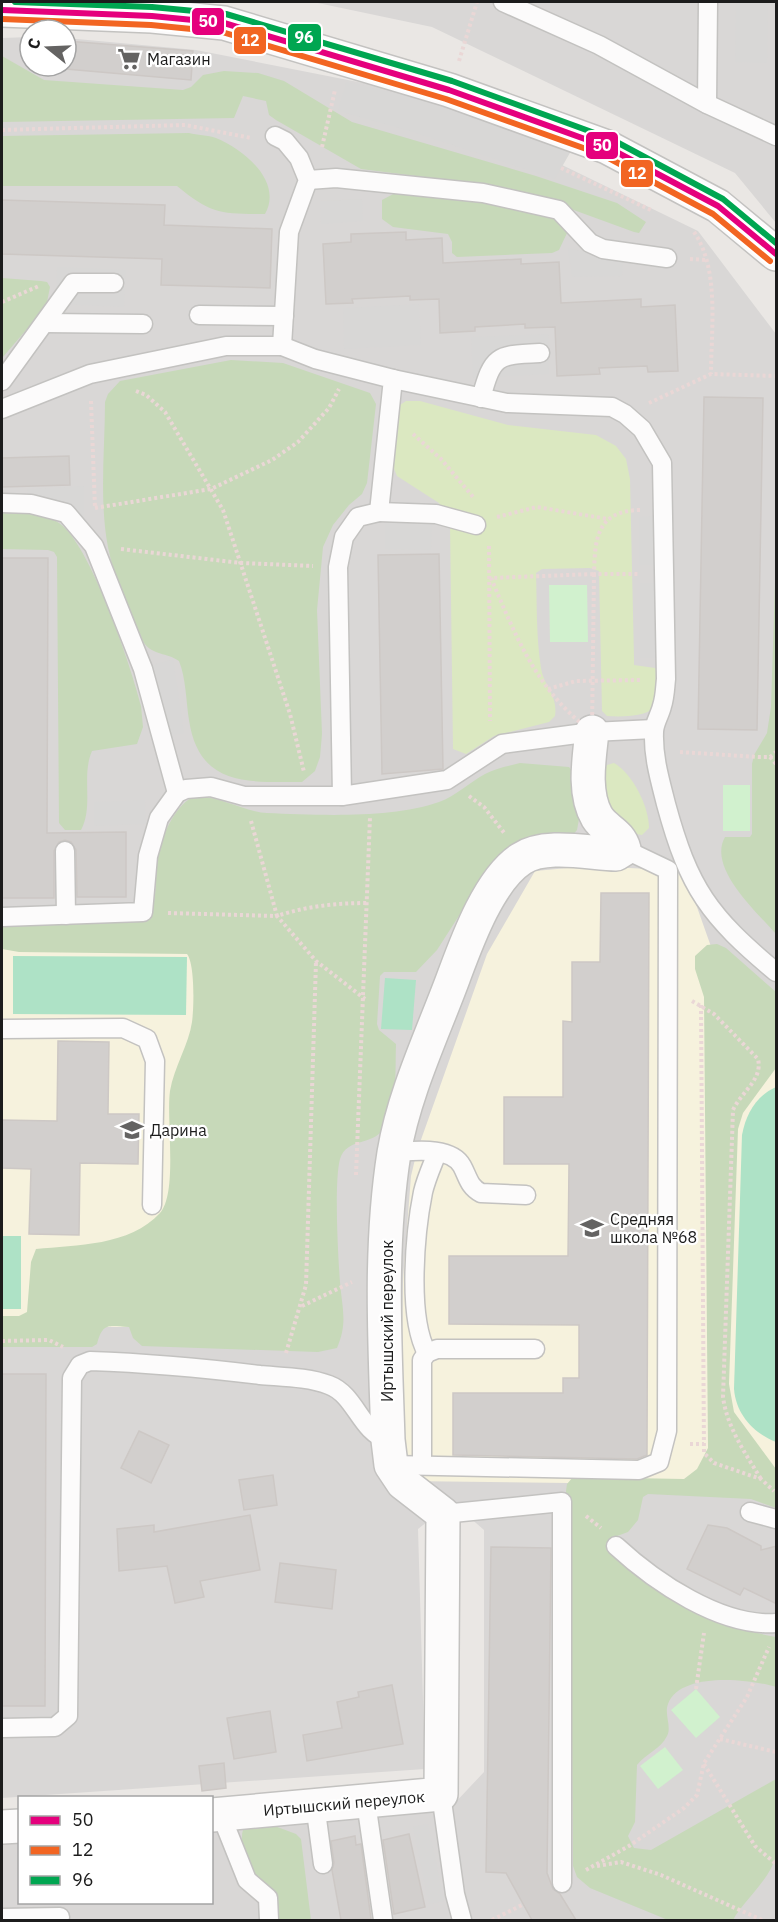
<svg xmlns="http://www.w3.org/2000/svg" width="778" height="1922" font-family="'IBM Plex Sans',sans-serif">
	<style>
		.residential { fill: #d9d7d6 }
		.education { fill: #f6f2dd }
		.religious { fill: #d8d7d6 }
		.grass { fill: #dbe8c1 }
		.forest { fill: #c7d9b9 }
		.park { fill: #d1f1ce }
		.pitch { fill: #aee2c6 }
		.building { fill: #d2cfcd; stroke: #cdc8c5; stroke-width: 1.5 }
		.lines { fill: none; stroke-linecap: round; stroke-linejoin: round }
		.service-casing { stroke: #c3c2c0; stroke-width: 21 }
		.minor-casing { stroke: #c3c2c0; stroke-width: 36 }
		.tertiary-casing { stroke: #c3c2c0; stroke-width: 36 }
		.path { stroke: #ead7d6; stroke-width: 4; stroke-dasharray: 3 3; stroke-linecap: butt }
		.service { stroke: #fcfbfb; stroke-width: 18 }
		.minor { stroke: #fcfbfb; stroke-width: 33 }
		.tertiary { stroke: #fcfbfb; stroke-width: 33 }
		.bus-1-casing { stroke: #fff; stroke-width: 10 }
		.bus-2-casing { stroke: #fff; stroke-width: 10 }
		.bus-3-casing { stroke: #fff; stroke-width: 10 }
		.bus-1 { stroke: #e5007d; stroke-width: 6 }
		.bus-2 { stroke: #f26522; stroke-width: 6 }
		.bus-3 { stroke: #00a651; stroke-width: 6 }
		.labels { text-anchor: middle; stroke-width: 4.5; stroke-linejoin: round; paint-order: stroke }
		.poi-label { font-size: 16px; fill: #1c1c1c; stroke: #fff; text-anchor: start }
		.street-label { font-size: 16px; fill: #1c1c1c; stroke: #fff }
		.line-badge { stroke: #fff; stroke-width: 2 }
		.badge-label { font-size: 16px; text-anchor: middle; font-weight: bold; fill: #fff }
	</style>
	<rect width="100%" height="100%" fill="#eae7e4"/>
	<!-- residential -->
	<g class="residential">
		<polygon points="313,2 776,2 776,223 735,173 432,27"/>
		<polygon points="30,37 30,66 66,66 66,38 196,50 414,93 698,231 776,334 776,1920 2,1920 2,1841 19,1840 20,1902 212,1902 212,1825 452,1806 484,1772 484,1530 452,1502 418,1529 425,1769 2,1798 2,38"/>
	</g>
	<!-- education -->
	<g class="education">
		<polygon points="590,866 668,870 686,876 726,989 776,1033 776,1491 733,1485 407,1481 402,1365 403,1279 411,1176 417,1151 487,954 535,871"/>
		<polygon points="264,932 263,1328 2,1326 2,934"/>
	</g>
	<!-- religious -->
	<g class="religious">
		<polygon points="736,2 768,2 767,63 735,62"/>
		<polygon points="346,82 430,101 571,151 555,179 413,132 338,111"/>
		<polygon points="362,199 363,221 321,224 320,201"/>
		<polygon points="568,248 623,260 622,276 572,277"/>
		<polygon points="57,267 126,270 124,307 56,304"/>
		<polygon points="419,304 421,345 344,349 343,308"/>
		<polygon points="548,334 549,374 473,378 471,337"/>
		<polygon points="84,486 84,517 69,506 29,498 27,489"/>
		<polygon points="385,512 432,513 431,550 385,549"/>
		<polygon points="657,516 657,565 639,565 639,517"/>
		<rect x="640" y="583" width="18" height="75"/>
		<polygon points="173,659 184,733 171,736 150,666"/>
		<polygon points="145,800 146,824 94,826 94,802"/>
		<polygon points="52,845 78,845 78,899 51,900"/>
		<polygon points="428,1824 444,1901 429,1904 413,1827"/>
	</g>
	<!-- grass -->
	<g class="grass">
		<path d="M 406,401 L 420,401 L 508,425 L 596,435 L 616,446 L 626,459 L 630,479 L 634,659 L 634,665 L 655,668 L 659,674 L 654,708 C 643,717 621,717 607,716 L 602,711 L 599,571 L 590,568 L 542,569 L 536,573 C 537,604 536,637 541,668 C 544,687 558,695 555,716 L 549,722 L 494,736 L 466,754 L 453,749 L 450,523 L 439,503 L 397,476 L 393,466 L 400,405 Z"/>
		<path d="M 614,763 C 633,774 649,807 649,828 L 642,835 C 611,831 604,799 602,772 L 607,765 Z"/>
	</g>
	<!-- forest -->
	<g class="forest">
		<polygon points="2,56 44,80 183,90 191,87 203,75 224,71 258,73 284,81 352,122 536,176 617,203 646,222 639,233 634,232 560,205 479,184 361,169 276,120 269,115 266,101 243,96 234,118 2,122"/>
		<path d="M 189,133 C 197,135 208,135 216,138 C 245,150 283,182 265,214 C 221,214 211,214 177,186 L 2,186 L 2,136 Z"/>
		<polygon points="397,192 490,203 556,216 568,231 559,250 552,253 457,257 452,253 452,242 448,234 393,227 382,219 382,200"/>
		<polygon points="2,278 41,281 47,282 50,287 46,307 2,358"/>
		<path d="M 231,360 L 283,363 L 370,393 L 376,404 L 367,483 L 362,494 L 349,505 L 333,525 L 323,547 L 317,610 L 322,734 L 320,757 L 315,771 L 302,782 C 248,782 199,787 189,720 C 186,701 186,678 179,661 C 166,652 154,656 144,643 C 131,612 114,580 108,547 C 99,500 105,449 105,402 L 108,394 L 120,381 Z"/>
		<path d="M 2,513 C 22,514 42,512 59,523 C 90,543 132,669 141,706 L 143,727 L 137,744 L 92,751 C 81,776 94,806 81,830 L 65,830 L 59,823 L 57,557 L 54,552 L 48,550 L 2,549 Z"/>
		<path d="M 776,551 L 776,934 C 758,913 707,868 725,837 L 750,837 L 752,834 L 752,764 L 754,755 L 767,733 L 771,707 Z"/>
		<path d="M 520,763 L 569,767 L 578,778 L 579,819 L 577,830 L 571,837 L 515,845 L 496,858 L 437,950 L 416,972 L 384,972 L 380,976 L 377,1024 L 379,1030 L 396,1044 C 395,1071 398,1105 383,1129 C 373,1146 347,1137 340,1159 C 334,1182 338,1255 340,1282 C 342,1308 348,1323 337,1348 L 318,1352 L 142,1346 L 133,1338 L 129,1327 C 108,1326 103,1322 97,1344 L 92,1347 L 2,1347 L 2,1316 L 19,1316 L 27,1312 L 31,1262 L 36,1249 C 76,1245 130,1246 160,1213 C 178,1193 166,1119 170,1091 C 174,1067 189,1044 192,1022 C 194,1008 195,964 187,954 L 19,952 L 2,949 L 2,925 L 149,917 C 159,896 154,876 158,855 C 161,837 174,810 188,800 C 205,788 245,813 267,813 C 316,815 392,819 439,802 C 456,796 470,782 485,774 C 496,768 509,766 520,763 Z"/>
		<path d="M 717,944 L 726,948 L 776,992 L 776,1068 L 743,1113 L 738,1129 L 729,1384 L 734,1412 L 776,1469 L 776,1508 L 751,1499 L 648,1494 L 643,1497 L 638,1520 L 628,1532 L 609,1539 L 608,1545 C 645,1596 715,1626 776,1637 L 776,1687 C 751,1679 680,1671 668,1704 C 664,1714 672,1727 667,1736 C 661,1749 645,1754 637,1765 L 635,1822 L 628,1836 L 634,1848 L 651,1850 L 776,1779 C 776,1799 778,1837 776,1855 C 771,1879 744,1900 733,1920 L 668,1920 L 590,1888 L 577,1877 L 573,1866 L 571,1609 L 566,1491 L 567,1484 L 573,1477 L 684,1479 L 697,1469 L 708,1448 L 704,997 L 695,969 L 695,956 L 707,945 Z"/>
		<path d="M 272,1825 L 296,1834 L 301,1839 L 311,1920 L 274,1920 C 265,1900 236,1851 243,1830 L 248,1826 Z"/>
	</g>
	<!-- park -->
	<g class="park">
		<polygon points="549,585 587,585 588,642 550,642"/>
		<rect x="723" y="785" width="27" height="46"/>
		<polygon points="696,1689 720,1717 696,1738 671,1710"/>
		<polygon points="665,1747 683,1770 658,1789 640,1766"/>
	</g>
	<!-- pitch -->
	<g class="pitch">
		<polygon points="13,956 187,957 186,1015 13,1014"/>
		<polygon points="385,978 416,980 412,1030 381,1029"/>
		<path d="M 776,1087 L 776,1442 C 753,1433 736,1414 734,1389 L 742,1135 C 746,1114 756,1096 776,1087 Z"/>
		<rect x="2" y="1236" width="19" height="73"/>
	</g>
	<!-- building -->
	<g class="building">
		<polygon points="66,41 193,51 191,80 66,69"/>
		<polygon points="2,200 165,205 164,225 272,229 270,288 161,285 162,259 2,254"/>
		<polygon points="406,232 406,240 442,238 443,263 521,259 521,264 559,262 561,303 641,299 641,307 675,305 678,371 648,372 647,366 599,368 600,374 557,376 555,327 525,328 525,324 475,327 475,331 440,333 439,299 410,300 410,296 352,299 353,303 326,304 323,244 351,242 351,234"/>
		<polygon points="704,397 763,398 757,730 698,729"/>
		<polygon points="69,456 70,485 2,487 2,458"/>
		<polygon points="439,554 443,769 382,774 378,555"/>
		<polygon points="2,558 48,558 47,833 126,832 126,897 77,897 76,850 71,842 65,840 59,842 54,851 54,898 2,898"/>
		<polygon points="601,893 649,893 647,1455 637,1459 453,1455 453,1393 563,1393 563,1378 579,1378 579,1325 449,1324 449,1256 568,1256 569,1164 504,1164 504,1097 563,1097 563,1021 572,1022 572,962 600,962"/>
		<polygon points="58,1041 109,1042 108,1114 139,1114 138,1164 80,1163 79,1235 29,1234 31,1169 2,1168 2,1120 57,1121"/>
		<polygon points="2,1374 46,1374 45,1706 2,1706"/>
		<polygon points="139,1431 169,1445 151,1483 121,1468"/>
		<polygon points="273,1475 277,1505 244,1510 239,1480"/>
		<polygon points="250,1515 260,1570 200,1581 204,1597 175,1603 167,1566 119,1571 117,1529 154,1525 154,1532"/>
		<polygon points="708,1525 727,1528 761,1546 761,1550 777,1546 777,1604 744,1588 740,1595 687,1569"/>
		<polygon points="491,1547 551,1548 547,1873 553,1889 560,1894 576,1920 532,1920 506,1873 486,1872"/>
		<polygon points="280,1563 336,1570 332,1609 275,1602"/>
		<polygon points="392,1685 403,1744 307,1761 303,1735 342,1728 337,1702 359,1697 358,1692"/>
		<polygon points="270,1711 276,1752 234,1759 227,1718"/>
		<polygon points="224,1763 226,1788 202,1791 199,1766"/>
		<polygon points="409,1834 425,1907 394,1914 383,1840"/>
		<polygon points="355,1836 356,1845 361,1844 371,1919 341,1920 332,1870 334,1863 331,1841"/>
	</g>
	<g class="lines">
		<!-- service casing -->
		<g class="service-casing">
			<g id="service">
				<polyline points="503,2 599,45 707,104 776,136"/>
				<polyline points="707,104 708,2"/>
				<polyline points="275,136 285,141 299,158 308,180 289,232 282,346"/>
				<polyline points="308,180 336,178 483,193 559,210 590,243 603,249 667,258"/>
				<polyline points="199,315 284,316"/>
				<polyline points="45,323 143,324"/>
				<path d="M 393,379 L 507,403 L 612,407 L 625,414 L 642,429 L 662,463 L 666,679 C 665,688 665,697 662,706 C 660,715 654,723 654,732 C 653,757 660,780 666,804 C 689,889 709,916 776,972"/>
				<polyline points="2,381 73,283 114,283"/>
				<path d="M 481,398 C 493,355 496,355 540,353"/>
				<polyline points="2,409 90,374 226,346 282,346 315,359 393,379 379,512 358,517 344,537 338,567 342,796"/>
				<polyline points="2,503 31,504 66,513 94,546 143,669 177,793"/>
				<polyline points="379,512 436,514 476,525"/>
				<polyline points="65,851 66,915"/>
				<polyline points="2,917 143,912 148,856 159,818 177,793 186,789 211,787 244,796 342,796 447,780 502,744 592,732 654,729"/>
				<polyline points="2,1029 123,1028 147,1039 155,1061 152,1205"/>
				<path d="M 395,1152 C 414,1151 451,1146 462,1166 C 468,1177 469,1187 481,1193 L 526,1195"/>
				<path d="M 427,1353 C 407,1317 415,1232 423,1192 C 426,1179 432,1166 437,1153"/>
				<polyline points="391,1465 639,1470 659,1462 667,1431 668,870 624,849"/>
				<polyline points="422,1465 422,1360 427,1353 437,1349 535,1349"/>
				<polyline points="750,1512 776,1519"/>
				<polyline points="443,1514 562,1502 562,1883"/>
				<path d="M 616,1546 C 655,1582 721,1627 776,1623"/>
				<path d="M 2,1728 L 55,1727 L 68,1716 L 72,1378 L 80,1365 L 90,1361 C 147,1363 203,1368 260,1375 C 282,1377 308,1377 329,1385 C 356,1395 360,1432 388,1440"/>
				<polyline points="441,1794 455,1894 462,1920"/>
				<polyline points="366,1802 383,1920"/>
				<polyline points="315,1804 323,1864"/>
				<polyline points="221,1815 247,1880 268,1898 269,1920"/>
				<polyline points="2,1918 60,1917"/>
			</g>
		</g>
		<!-- minor casing -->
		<g class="minor-casing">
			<g id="minor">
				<path d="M 212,1815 L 441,1794 L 443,1514 L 403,1483 L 391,1465 L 388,1440 C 385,1344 379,1248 394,1153 C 404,1093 433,1033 454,976 C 467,941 489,880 521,859 C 545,843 588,853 616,854 L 624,849 C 620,833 605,830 597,817 C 583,793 589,759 592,732"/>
				<polyline points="2,1827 20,1826"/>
			</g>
		</g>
		<!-- tertiary casing -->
		<g class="tertiary-casing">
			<polyline id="tertiary" points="2,10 152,16 224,23 449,90 607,147 718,206 776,254"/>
		</g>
		<!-- path -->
		<g class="path">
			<polyline points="459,61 477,2"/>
			<polyline points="2,130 185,125 251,138"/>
			<polyline points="322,147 335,90"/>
			<polyline points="561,168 653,211"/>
			<path d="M 694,232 C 720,270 711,330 711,374"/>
			<polyline points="690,259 707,260"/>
			<polyline points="2,302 39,286"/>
			<polyline points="136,391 146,395 165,412 223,510 290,714 304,772"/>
			<polyline points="91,401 95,508"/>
			<polyline points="649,403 711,374 776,376"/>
			<polyline points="413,434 441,459 474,498"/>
			<polyline points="95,508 211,489 272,460 298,442 329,408 339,389"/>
			<path d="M 640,510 C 596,511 595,539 594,574 L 640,574"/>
			<polyline points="497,517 537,507 608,519"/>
			<polyline points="489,546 490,721"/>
			<polyline points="121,549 241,563 313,566"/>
			<path d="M 594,574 L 592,732 C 537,691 517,639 491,578 Z"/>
			<polyline points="548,689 576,681 641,680"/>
			<polyline points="680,752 758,757 770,757 776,752"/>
			<polyline points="770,757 776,764"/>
			<polyline points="469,796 484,807 505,834"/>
			<path d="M 251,821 L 277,916 C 307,906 337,903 368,903"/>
			<polyline points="168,913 277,916 316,961 365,999"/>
			<path d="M 692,1001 L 714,1014 L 758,1059 C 763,1080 741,1092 733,1110 L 723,1397 C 727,1427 745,1453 761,1479"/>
			<polyline points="701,1005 704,1453 714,1463 761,1479 774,1491"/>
			<polyline points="356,1175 370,817"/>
			<polyline points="302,1306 352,1282"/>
			<polyline points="2,1341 49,1340 63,1347"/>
			<polyline points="286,1353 306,1285 316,961"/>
			<polyline points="690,1444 704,1444"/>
			<polyline points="586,1516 601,1528"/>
			<polyline points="696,1689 704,1633"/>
			<polyline points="720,1739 776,1752"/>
			<polyline points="704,1764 755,1846 776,1864"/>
			<polyline points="597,1866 621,1862 661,1875 762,1920"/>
			<polyline points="586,1870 629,1846 684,1808 697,1795 704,1763 747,1697 769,1647"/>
			<polyline points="492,1920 524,1904"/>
		</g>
		<!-- service -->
		<use href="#service" class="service"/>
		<!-- minor -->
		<use href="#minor" class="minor"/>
		<!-- tertiary -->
		<use href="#tertiary" class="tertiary"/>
		<!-- bus-1 casing -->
		<g class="bus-1-casing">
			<polyline id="bus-1" points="2,10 152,16 224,23 449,90 607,147 718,206 776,254"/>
		</g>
		<!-- bus-2 casing -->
		<g class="bus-2-casing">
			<polyline id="bus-2" points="2,19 151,25 222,32 446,99 603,155 713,214 770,261"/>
		</g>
		<!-- bus-3 casing -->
		<g class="bus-3-casing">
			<polyline id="bus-3" points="15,2 152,7 226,14 452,81 611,139 723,199 776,243"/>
		</g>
		<!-- bus-1 -->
		<use href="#bus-1" class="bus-1"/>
		<!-- bus-2 -->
		<use href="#bus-2" class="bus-2"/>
		<!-- bus-3 -->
		<use href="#bus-3" class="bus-3"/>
	</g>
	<!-- icons -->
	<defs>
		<g id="supermarket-bare" transform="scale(1.8)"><path d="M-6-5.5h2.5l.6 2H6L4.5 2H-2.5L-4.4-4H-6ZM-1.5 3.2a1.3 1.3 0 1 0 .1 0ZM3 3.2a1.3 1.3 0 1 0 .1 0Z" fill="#646362" stroke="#fff" stroke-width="2.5" paint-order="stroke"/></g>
		<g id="school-bare" transform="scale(1.8)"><path d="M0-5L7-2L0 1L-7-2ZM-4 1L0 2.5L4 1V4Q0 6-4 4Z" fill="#646362" stroke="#fff" stroke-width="2.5" paint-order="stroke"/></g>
	</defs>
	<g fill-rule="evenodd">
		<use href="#supermarket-bare" x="129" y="59"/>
		<use href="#school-bare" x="132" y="1130"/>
		<use href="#school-bare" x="592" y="1228"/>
	</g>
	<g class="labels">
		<!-- poi labels -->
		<g class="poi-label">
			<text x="147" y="65">Магазин</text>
			<text x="150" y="1136">Дарина</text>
			<text x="610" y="1225">Средняя<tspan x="610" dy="18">школа №68</tspan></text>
		</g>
		<!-- street labels -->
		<g class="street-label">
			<text transform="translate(387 1321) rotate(-90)" y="6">Иртышский переулок</text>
			<text transform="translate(344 1803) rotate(-5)" y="6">Иртышский переулок</text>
		</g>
	</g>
	<g class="line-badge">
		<rect x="191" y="7" width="34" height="29" rx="6" fill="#e5007d"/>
		<rect x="287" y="23" width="35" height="29" rx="6" fill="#00a651"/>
		<rect x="233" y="26" width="34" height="29" rx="6" fill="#f26522"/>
		<rect x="585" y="131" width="34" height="29" rx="6" fill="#e5007d"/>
		<rect x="620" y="159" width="34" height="29" rx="6" fill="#f26522"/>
	</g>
	<g class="badge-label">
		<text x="208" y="27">50</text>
		<text x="304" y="43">96</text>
		<text x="250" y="46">12</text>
		<text x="602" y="151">50</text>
		<text x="637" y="179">12</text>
	</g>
	<!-- border -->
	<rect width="778" height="1922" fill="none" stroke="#1c1c1c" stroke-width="6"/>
	<!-- legend -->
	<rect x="18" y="1796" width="195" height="108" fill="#ffffff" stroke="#a4a4a4" stroke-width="1.5"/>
	<rect x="30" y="1816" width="30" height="9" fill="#e5007d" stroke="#a4a4a4" stroke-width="1.5"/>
	<text x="72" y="1826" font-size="18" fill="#1c1c1c">50</text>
	<rect x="30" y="1846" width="30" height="9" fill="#f26522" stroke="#a4a4a4" stroke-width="1.5"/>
	<text x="72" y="1856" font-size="18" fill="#1c1c1c">12</text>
	<rect x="30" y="1876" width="30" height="9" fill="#00a651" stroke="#a4a4a4" stroke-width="1.5"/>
	<text x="72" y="1886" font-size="18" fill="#1c1c1c">96</text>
	<!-- north arrow -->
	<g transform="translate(48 48) rotate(288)"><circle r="28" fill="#ffffff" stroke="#a4a4a4" stroke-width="1.5"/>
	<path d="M0-4.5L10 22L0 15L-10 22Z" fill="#646362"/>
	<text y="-9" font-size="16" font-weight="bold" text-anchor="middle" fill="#1c1c1c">С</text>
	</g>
</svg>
